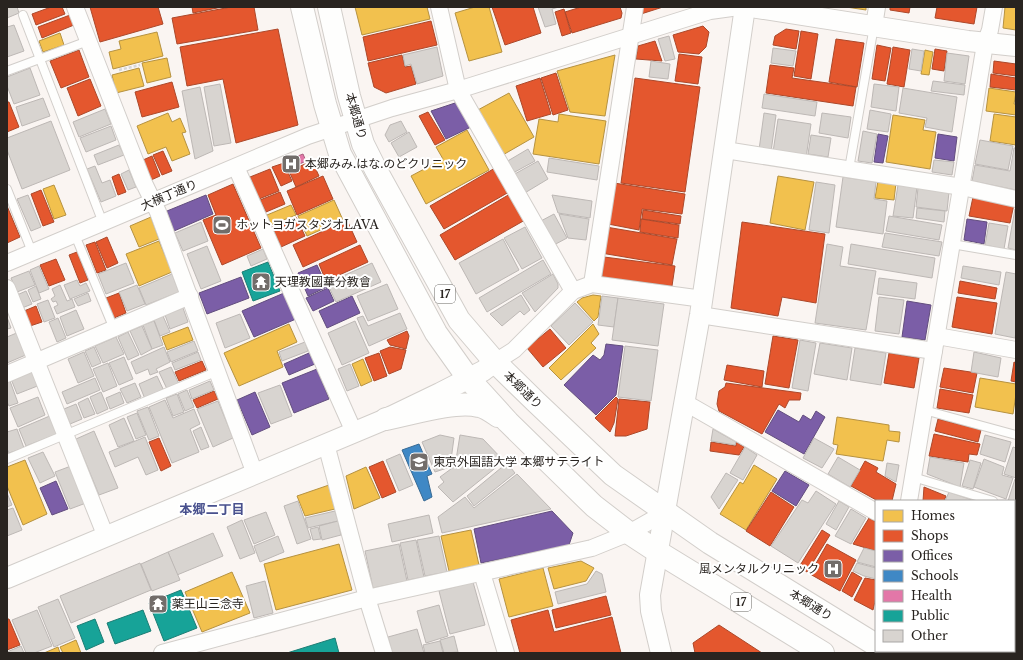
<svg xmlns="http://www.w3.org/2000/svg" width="1023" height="660" font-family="'Libre Baskerville','Noto Sans JP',serif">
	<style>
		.homes { fill: #f2c14e; stroke: #b69240 }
		.shops { fill: #e4572e; stroke: #ac482a }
		.offices { fill: #7b5ea7; stroke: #624d7e }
		.schools { fill: #3f88c5; stroke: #386a94 }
		.health { fill: #e377a8; stroke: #ab5e7f }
		.public { fill: #17a398; stroke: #1c7d74 }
		.building { fill: #d8d4d0; stroke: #bdb8b5 }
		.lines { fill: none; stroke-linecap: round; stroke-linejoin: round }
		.service-casing { stroke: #d2ceca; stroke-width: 10 }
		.minor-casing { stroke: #d2ceca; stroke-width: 18 }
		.tertiary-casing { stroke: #d2ceca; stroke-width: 22 }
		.trunk-casing { stroke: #d2ceca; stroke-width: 24 }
		.path { stroke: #d7d6d5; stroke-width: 2.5; stroke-dasharray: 3 2; stroke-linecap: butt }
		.service { stroke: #fefefd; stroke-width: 8 }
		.minor { stroke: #fefefd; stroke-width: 16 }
		.tertiary { stroke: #fefefd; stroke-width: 20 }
		.trunk { stroke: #fefefd; stroke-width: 22 }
		.labels { text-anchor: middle; stroke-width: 4; stroke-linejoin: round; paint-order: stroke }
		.shield { fill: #fff; stroke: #696663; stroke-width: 1 }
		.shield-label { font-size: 11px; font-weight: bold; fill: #292420 }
		.street-label { font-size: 12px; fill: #292420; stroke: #fff }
		.poi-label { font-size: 12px; fill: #292420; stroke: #fff; text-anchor: start }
		.neighbourhood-label { font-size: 13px; font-weight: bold; fill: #48508d; stroke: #fff }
	</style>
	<rect width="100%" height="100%" fill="#faf5f2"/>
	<!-- homes -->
	<g class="homes">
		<polygon points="355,7 427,7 430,19 362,35"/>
		<polygon points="475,7 489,7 502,52 469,61 455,13"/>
		<polygon points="846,7 866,7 866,10"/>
		<polygon points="1005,7 1016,7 1016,30 1003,28"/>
		<polygon points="157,32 163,56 113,69 109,52 121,49 119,41"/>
		<polygon points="60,33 64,45 43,52 39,41"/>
		<polygon points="925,50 933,52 929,75 921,74"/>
		<polygon points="615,55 605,116 570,112 557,71"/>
		<polygon points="167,58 171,77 147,83 142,63"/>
		<polygon points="139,68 144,86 116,93 112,75"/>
		<polygon points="989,88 1016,92 1014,104 1016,104 1016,115 986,111"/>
		<polygon points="509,93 534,137 501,156 476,111"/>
		<polygon points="168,113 172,122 180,118 186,132 182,133 190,154 172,161 166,147 148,154 137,126"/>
		<polygon points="559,114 606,121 599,164 533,154 539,119 558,122"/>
		<polygon points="994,114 1016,117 1016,145 990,141"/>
		<polygon points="893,115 925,120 923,130 936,132 930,169 886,162"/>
		<polygon points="467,130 489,170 426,204 411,176 443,159 436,147"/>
		<polygon points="778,176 814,182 805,230 770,223"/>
		<polygon points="878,181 896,183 894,200 875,198"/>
		<polygon points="54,185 66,215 54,219 43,189"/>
		<polygon points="334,200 343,220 307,236 298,216"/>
		<polygon points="291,205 296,215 271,225 267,215"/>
		<polygon points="151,217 159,239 139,247 130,226"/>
		<polygon points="159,241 172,272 139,286 126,254"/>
		<polygon points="593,295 601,296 598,317 594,321 577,302 582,298"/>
		<polygon points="289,324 297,342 277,351 283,367 239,386 224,353"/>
		<polygon points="593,324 599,334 591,343 596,348 561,380 549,368"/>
		<polygon points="188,327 193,340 167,350 162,337"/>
		<polygon points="363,359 372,381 361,386 352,364"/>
		<polygon points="980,378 1016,384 1016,394 1013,414 975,407"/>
		<polygon points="837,417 889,425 889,431 900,432 899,442 887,440 883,461 836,454 838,445 833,444"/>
		<polygon points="25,460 47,514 23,525 7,486 7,467"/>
		<polygon points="754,465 777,479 746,530 720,514 740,482 743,484"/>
		<polygon points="366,467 380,498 354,509 346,476"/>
		<polygon points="329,485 335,509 305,516 297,496"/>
		<polygon points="471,530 479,565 449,571 441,536"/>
		<polygon points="339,544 352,590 276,610 264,564"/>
		<polygon points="581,561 594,568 586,581 554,589 548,568"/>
		<polygon points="543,568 553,606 509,617 499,579"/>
		<polygon points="232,572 250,613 202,632 185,592"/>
		<polygon points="76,640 81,653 63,653 60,647"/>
		<polygon points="58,647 60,653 44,653"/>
	</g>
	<!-- shops -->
	<g class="shops">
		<polygon points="51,7 62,7 65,14 36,25 32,14"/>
		<polygon points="90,7 158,7 163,24 100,42"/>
		<polygon points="192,7 222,7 193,13"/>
		<polygon points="231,7 254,7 258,30 177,44 172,18"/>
		<polygon points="492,7 533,7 541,33 505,45"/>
		<polygon points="581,7 620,7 622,13 621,18 572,33 565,12"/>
		<polygon points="642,7 663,7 641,14"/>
		<polygon points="890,7 910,7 909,13 890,10"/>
		<polygon points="937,7 977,7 974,24 935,18"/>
		<polygon points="564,9 571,33 562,36 555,12"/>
		<polygon points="70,15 74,25 42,38 38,27"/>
		<polygon points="431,21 437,45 368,61 363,37"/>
		<polygon points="703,26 709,32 706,47 699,54 678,52 673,35"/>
		<polygon points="278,29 298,125 236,143 223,79 187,86 180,47"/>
		<polygon points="786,29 799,31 796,49 773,45 775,36"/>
		<polygon points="801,31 818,34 811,79 794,76"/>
		<polygon points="836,39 864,43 857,87 829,82"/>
		<polygon points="655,41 662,61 636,59 638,46"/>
		<polygon points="877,45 891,48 885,81 872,79"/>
		<polygon points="893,47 910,50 904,87 887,84"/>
		<polygon points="935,49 947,51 944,71 932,69"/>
		<polygon points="79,50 89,77 61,88 50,61"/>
		<polygon points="679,54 702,57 698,84 675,81"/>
		<polygon points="402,55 405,67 411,66 416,84 386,93 374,87 368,63"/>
		<polygon points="994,61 1016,64 1016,76 993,73"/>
		<polygon points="770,65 794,68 792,78 856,87 853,106 766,93"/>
		<polygon points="556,73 568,110 553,115 541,78"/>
		<polygon points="991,74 1016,78 1016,90 990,87"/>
		<polygon points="540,78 551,114 527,121 516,86"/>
		<polygon points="635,78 700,87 685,192 621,183"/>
		<polygon points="90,79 101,106 78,116 67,88"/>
		<polygon points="172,82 179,107 142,117 135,92"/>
		<polygon points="7,102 9,102 19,127 7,132"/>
		<polygon points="428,112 445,140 435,145 419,116"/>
		<polygon points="163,151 172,171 162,175 153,155"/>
		<polygon points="152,156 160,176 151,180 143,160"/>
		<polygon points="312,161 319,176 296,187 289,171"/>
		<polygon points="284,163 292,181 281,186 272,167"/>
		<polygon points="495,168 509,192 444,229 430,206"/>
		<polygon points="270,169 279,191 259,199 250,177"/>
		<polygon points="119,174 126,192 118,195 112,177"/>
		<polygon points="323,176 333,199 297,215 287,191"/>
		<polygon points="614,183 685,194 682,214 642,209 639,230 608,224"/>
		<polygon points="233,184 261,248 222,265 203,220 216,215 208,195"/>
		<polygon points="41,190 54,222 43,226 31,194"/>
		<polygon points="280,192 285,204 266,212 260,200"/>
		<polygon points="510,194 525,220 455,260 440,235"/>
		<polygon points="973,197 1014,204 1010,223 969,216"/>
		<polygon points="7,206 20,237 7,243"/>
		<polygon points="643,210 681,216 680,224 642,219"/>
		<polygon points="296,217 305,236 281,247 272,227"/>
		<polygon points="641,219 679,225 678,238 640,232"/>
		<polygon points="347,220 357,242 303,267 293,245"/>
		<polygon points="742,222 825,234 816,303 782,297 778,316 731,308"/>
		<polygon points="606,227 677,239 672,265 601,253"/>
		<polygon points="107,237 118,263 107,268 96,242"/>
		<polygon points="95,242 106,270 97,273 86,245"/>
		<polygon points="360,245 368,262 326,281 319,264"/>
		<polygon points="77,252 88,280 80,283 69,255"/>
		<polygon points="604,257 675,266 672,286 602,277"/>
		<polygon points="56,259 65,280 49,286 40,265"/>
		<polygon points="960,281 997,288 995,299 958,293"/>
		<polygon points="119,293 126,313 114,318 106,298"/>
		<polygon points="957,297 997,303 992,334 952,327"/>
		<polygon points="36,306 42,322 30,326 24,311"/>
		<polygon points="550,329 566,348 543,367 527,348"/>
		<polygon points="407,331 409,336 406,349 390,345 387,340"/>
		<polygon points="773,336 798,340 789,388 765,384"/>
		<polygon points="390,347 406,350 401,369 389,374 380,351"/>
		<polygon points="379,353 387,376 374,381 365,358"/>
		<polygon points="889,353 919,358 914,388 884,383"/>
		<polygon points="202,361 206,370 179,381 175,372"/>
		<polygon points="1014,362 1016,363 1016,382 1011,381"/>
		<polygon points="727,365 764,371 762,387 724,380"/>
		<polygon points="944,368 977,373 973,393 940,387"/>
		<polygon points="726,383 801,393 800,400 789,400 785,408 779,404 762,434 719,411 717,404 719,391 725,387"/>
		<polygon points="940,389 973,395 969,413 937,408"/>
		<polygon points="214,391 218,399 197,408 193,400"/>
		<polygon points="616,397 618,399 614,423 610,432 595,418"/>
		<polygon points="619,399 650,402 647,429 626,436 615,436"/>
		<polygon points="938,419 981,430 978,442 935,431"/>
		<polygon points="934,434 980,444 977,455 969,454 968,462 929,456"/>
		<polygon points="159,438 171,466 161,471 149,442"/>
		<polygon points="711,442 736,446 736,442 744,447 739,455 710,451"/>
		<polygon points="383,461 396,492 382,498 369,467"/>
		<polygon points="865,461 878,468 876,472 896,484 892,501 878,501 851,486"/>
		<polygon points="924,487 946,496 944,501 923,501"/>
		<polygon points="771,492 794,507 770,546 746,531"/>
		<polygon points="869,518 876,522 876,551 853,544"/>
		<polygon points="822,530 830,535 807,572 799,567"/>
		<polygon points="827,544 856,560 840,591 810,574"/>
		<polygon points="852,572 862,578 852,597 842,591"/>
		<polygon points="865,578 876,580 876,597 873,610 854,600"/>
		<polygon points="606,596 611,615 556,628 552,610"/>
		<polygon points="548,610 554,632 612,617 621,653 520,653 511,620"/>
		<polygon points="7,619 9,619 20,645 7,650"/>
		<polygon points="719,625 762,653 695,653 693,643"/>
	</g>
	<!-- offices -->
	<g class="offices">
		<polygon points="458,102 471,127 446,139 431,111"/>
		<polygon points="878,134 888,136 883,163 874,162"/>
		<polygon points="938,134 957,137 954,161 935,158"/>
		<polygon points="206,195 213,214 174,231 167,211"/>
		<polygon points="967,219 987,222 984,244 964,240"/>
		<polygon points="317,265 327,287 308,296 298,273"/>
		<polygon points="241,277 249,298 207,314 199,293"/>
		<polygon points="328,288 334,301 313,311 306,298"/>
		<polygon points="284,293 296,319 254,337 242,311"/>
		<polygon points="352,296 360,313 327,328 319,311"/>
		<polygon points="907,301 931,305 925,340 902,337"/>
		<polygon points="606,344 623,346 616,395 596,415 564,385 593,355 600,360 604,355"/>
		<polygon points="309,353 315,364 289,375 284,364"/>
		<polygon points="317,369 329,399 294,413 282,383"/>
		<polygon points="255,392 270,427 252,435 237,400"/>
		<polygon points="778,410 799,422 803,415 811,420 816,411 825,417 804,454 765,432"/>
		<polygon points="785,471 809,485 796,506 772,491"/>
		<polygon points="56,481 68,509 52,515 40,488"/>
		<polygon points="552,511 573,533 569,545 481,563 474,529"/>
		<polygon points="1016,549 1016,574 1014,573 1014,555"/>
	</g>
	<!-- schools -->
	<polygon class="schools" points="419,444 432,474 427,476 432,497 424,501 402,450"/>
	<!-- health -->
	<polygon class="health" points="303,154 306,161 289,169 285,161"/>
	<!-- public -->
	<g class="public">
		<polygon points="268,262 280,291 253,301 242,272"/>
		<polygon points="181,590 197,628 164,641 149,603"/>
		<polygon points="143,610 151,631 115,644 107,623"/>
		<polygon points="95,619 104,642 86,650 77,626"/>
		<polygon points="335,638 339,653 287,653"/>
	</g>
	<!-- building -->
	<g class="building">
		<polygon points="7,7 17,7 19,13 7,18"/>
		<polygon points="538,7 559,7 552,9 556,24 545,27"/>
		<polygon points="14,25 24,51 7,57 7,27"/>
		<polygon points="669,36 675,59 665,61 658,39"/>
		<polygon points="437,47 443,76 417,84 411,64 405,66 403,55"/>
		<polygon points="773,48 796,51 793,66 771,63"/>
		<polygon points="912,49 924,51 921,71 909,69"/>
		<polygon points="947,53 969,56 965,84 944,81"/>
		<polygon points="651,61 670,64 668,79 649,77"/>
		<polygon points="30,68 40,95 14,104 7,86 7,77"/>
		<polygon points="933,81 965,85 964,95 931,91"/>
		<polygon points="220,84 231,143 214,146 204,87"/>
		<polygon points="874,84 899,87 896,111 871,107"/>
		<polygon points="200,87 213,151 195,159 182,91"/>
		<polygon points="903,88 957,97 952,132 925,127 927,118 899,113"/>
		<polygon points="764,94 817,102 815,116 762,108"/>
		<polygon points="43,98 50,116 22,126 16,107"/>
		<polygon points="105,109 111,124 79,137 73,122"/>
		<polygon points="870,110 891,114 888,132 867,129"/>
		<polygon points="764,113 776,115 771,152 759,150"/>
		<polygon points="822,113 851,117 848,138 819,133"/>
		<polygon points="778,119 811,124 806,158 773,152"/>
		<polygon points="51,121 70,170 22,189 7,150 7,138"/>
		<polygon points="401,121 407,132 389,142 385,135 390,125"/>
		<polygon points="111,126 116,140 86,152 80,138"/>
		<polygon points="863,131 877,134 872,163 858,161"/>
		<polygon points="409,132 417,147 399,157 391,143"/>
		<polygon points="811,135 831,138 828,157 808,154"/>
		<polygon points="980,140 1013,146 1008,170 975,164"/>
		<polygon points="119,145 124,155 98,165 94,155"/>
		<polygon points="1014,148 1016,148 1016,190 972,181 975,165 1010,171"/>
		<polygon points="528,149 535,161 513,173 506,162"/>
		<polygon points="549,158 599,166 597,180 547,172"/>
		<polygon points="934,160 954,162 952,175 932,172"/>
		<polygon points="538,161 548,179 523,194 513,175"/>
		<polygon points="95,166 102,183 110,180 116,196 101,202 87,169"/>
		<polygon points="129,170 136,187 128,190 121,174"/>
		<polygon points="843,177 876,182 874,199 887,201 883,234 836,227"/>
		<polygon points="816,182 835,185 829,233 809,230"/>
		<polygon points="898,185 917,187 913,218 893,216"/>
		<polygon points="918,188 949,192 947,211 916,207"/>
		<polygon points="28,195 41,227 31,231 17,199"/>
		<polygon points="552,195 592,201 590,218 558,213"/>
		<polygon points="917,208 945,211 944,222 916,218"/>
		<polygon points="1015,209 1016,209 1016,250 1008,248"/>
		<polygon points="554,214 567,238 552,246 539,222"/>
		<polygon points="559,214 589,219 586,240 568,238"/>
		<polygon points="889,216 942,225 939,240 886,231"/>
		<polygon points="201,222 208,241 183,251 175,233"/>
		<polygon points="989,223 1008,226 1004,249 985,245"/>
		<polygon points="525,227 542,258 522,269 504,238"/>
		<polygon points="885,233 942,242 939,256 882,247"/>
		<polygon points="503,239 519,270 476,294 459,263"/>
		<polygon points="827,244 843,247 840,266 876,271 866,330 815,323"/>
		<polygon points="851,244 935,258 932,278 848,264"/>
		<polygon points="207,246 221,281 201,289 187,254"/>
		<polygon points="263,249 267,259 251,266 247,256"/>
		<polygon points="543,260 551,274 487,312 479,298"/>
		<polygon points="126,263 134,283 106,294 98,274"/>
		<polygon points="372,263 381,282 336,302 327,283"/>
		<polygon points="39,266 49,289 39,293 30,270"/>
		<polygon points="963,266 1001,272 999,285 961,278"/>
		<polygon points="29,271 35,285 17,292 11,278"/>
		<polygon points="1006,272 1016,274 1016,331 1015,338 995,334"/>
		<polygon points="172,274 179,292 146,305 139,288"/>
		<polygon points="553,274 558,284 558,288 535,312 522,293"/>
		<polygon points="879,278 917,283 915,299 877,294"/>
		<polygon points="77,280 80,286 86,283 90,291 70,299 64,285"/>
		<polygon points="387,284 398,309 368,321 357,296"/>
		<polygon points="60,285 67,301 72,299 75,307 57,314 54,307 58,305 56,301 53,302 51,299 55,296 52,289"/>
		<polygon points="137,285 145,304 127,311 119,292"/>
		<polygon points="36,286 41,299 33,302 28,290"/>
		<polygon points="26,291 32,304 22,308 17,295"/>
		<polygon points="88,293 91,301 78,306 74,299"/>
		<polygon points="521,295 530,310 524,315 520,311 502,326 490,314"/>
		<polygon points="602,296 618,298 614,327 598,325"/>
		<polygon points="879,297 904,300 899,334 875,331"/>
		<polygon points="618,298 664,304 658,346 612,340"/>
		<polygon points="48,300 55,318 44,322 37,304"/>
		<polygon points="575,303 593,322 569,345 551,326"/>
		<polygon points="183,308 188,322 170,329 165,315"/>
		<polygon points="76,310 84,329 67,336 60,317"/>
		<polygon points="400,313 407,329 369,346 357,318 363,316 368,326"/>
		<polygon points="240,314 250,338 225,348 216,323"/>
		<polygon points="163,316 170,332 160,336 154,320"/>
		<polygon points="7,317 11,328 7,329"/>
		<polygon points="58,318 66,338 57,342 49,322"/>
		<polygon points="154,321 163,345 152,349 143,325"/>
		<polygon points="355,321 369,353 342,365 328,333"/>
		<polygon points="142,326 152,349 141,355 130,331"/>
		<polygon points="19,332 28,354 7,363 7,337"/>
		<polygon points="128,332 139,355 128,360 118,337"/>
		<polygon points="116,337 124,354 103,363 95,346"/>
		<polygon points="800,340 816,343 808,391 792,388"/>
		<polygon points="194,341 198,351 171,362 167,352"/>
		<polygon points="305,342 308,351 282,361 279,352"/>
		<polygon points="820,343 852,348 847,380 814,374"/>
		<polygon points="625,346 658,350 651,401 618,397"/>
		<polygon points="94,347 101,363 92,367 85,351"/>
		<polygon points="164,347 170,362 156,369 158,372 150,375 148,369 136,374 131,362"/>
		<polygon points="855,348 886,353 881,385 850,380"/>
		<polygon points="84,352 94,376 78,383 68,359"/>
		<polygon points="198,352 201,360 175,370 172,363"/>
		<polygon points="974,352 1001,358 998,377 971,372"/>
		<polygon points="124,357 133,379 119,385 109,363"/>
		<polygon points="108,363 117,386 103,392 93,369"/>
		<polygon points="350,364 359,386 347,391 338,369"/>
		<polygon points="171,367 179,384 167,389 159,372"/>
		<polygon points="34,370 40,385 17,394 11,379"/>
		<polygon points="157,376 164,391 145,399 139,384"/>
		<polygon points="95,378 100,390 67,404 62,392"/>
		<polygon points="10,381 18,403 9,406 7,402 7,382"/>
		<polygon points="210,381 214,390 192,399 189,390"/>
		<polygon points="135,383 141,397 127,403 120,389"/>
		<polygon points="280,385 292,416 271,424 258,393"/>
		<polygon points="187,390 194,407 185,411 178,394"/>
		<polygon points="101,392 108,409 97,414 90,397"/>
		<polygon points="120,392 124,403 110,409 106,398"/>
		<polygon points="177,394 184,412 173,416 166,398"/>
		<polygon points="38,397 45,415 18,427 10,408"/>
		<polygon points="88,398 95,414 84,418 78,403"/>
		<polygon points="165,400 173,418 194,409 200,424 190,429 199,452 172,463 149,407"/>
		<polygon points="218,401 233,438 213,447 197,409"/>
		<polygon points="76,404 82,419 70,424 64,409"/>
		<polygon points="148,407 159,436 149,440 137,411"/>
		<polygon points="137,413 146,435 136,439 127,417"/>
		<polygon points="52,415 60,433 26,446 19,429"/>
		<polygon points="124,418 134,441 118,447 109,425"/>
		<polygon points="201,427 209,447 201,450 193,431"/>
		<polygon points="17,429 24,448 9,453 7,449 7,432"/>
		<polygon points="713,429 736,442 735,445 711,441"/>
		<polygon points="94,431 118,488 99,495 76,439"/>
		<polygon points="440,435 454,438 450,467 435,472 422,442"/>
		<polygon points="460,435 483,439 504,461 453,502 438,487 444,482 440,477 455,466"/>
		<polygon points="985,435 1011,442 1005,462 980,454"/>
		<polygon points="145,437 158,470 146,475 138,457 115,467 109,452"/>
		<polygon points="814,438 834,449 822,468 803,458"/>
		<polygon points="745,447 757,455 743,480 730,473"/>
		<polygon points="1013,447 1016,448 1016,478 1004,474"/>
		<polygon points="43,452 55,476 40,483 28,458"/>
		<polygon points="400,454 413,485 399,491 386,460"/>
		<polygon points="838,457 860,470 850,487 828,474"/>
		<polygon points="930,457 964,463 960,487 927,474"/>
		<polygon points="984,459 1004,467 1002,475 1013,478 1006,499 974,487"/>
		<polygon points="970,460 981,463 973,489 962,486"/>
		<polygon points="507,463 515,473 474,506 467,496"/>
		<polygon points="887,463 899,465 896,482 885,476"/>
		<polygon points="71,466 86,503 70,509 55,472"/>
		<polygon points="726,473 738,480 719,509 711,497"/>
		<polygon points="517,474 551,509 442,533 438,517 465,497 474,508"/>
		<polygon points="1015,479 1016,480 1016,506 1014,505 1014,501 1008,501"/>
		<polygon points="816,491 836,504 798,563 771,546 802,500 808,503"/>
		<polygon points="949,492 975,501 945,501"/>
		<polygon points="7,493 12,505 7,507"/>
		<polygon points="298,501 311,539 297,544 284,506"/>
		<polygon points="839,501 849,507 836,530 826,524"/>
		<polygon points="13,508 22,530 7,536 7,510"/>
		<polygon points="851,509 866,518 851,544 835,536"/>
		<polygon points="335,511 338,521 308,528 305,518"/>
		<polygon points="266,512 275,535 254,544 244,520"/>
		<polygon points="429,515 433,533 392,542 388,524"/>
		<polygon points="1014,515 1016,516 1016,528 1014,534"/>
		<polygon points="242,520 255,553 240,559 227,527"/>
		<polygon points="338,521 341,535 322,540 319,526"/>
		<polygon points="318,527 321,539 313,540 310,529"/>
		<polygon points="213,533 223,556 177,575 168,552"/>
		<polygon points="278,536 284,552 260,562 254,546"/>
		<polygon points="439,536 447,572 425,576 417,540"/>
		<polygon points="416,540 424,577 408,580 400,543"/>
		<polygon points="399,544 407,581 373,588 365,551"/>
		<polygon points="864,548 876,551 876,567 857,562"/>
		<polygon points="168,552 180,580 152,591 141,564"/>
		<polygon points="140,563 151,590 71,623 60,596"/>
		<polygon points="857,563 876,568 876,579 864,576 853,571"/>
		<polygon points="596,571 602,574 606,592 558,604 555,592 587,584"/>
		<polygon points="265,581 273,613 254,618 246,586"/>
		<polygon points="473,582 485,625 450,634 439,591"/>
		<polygon points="58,599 75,638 54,647 38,607"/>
		<polygon points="439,605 448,636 426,643 417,611"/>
		<polygon points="37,610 52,646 34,653 26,653 12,620"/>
		<polygon points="417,629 424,653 392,653 388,637"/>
		<polygon points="454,636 458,652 444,653 440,640"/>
		<polygon points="440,641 443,653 425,653 423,645"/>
		<polygon points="21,646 24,653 8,653 7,652"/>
		<polygon points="962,651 992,651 991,653 961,653"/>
		<polygon points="995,651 1011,651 1010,653 994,653"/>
	</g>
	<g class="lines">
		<!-- service casing -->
		<g class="service-casing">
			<g id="service">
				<polyline points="23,15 103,223"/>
				<polyline points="7,71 88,41"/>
				<polyline points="849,169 874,26"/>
				<polyline points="7,189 32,252"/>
				<polyline points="75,235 114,329"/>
				<polyline points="952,244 1016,255"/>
				<polyline points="924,410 1016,435"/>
				<polyline points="7,459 218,371"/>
				<polyline points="913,477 993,501"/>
				<polyline points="1014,507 1016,508"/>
			</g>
		</g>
		<!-- minor casing -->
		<g class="minor-casing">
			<g id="minor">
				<polyline points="75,7 143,181 158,212 255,474"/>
				<polyline points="439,7 458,90 573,291"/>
				<polyline points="874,26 877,7"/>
				<polyline points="725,150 962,187 1016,199"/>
				<polyline points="236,167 354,432"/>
				<polyline points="7,263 308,136 392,108 458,90 710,11 739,7"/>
				<polyline points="592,284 635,7"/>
				<polyline points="7,288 106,537"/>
				<polyline points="700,315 934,351"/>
				<polyline points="937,336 1016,350"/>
				<polyline points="495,362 514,350 573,291 592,284 703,299"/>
				<polyline points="7,374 190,296"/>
				<polyline points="684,402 876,512"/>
				<polyline points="326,444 367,598 384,653"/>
				<polyline points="909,501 985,44 990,30 994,7"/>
				<polyline points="482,573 506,653"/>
				<polyline points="1014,586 1016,587"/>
				<polyline points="162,653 367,598 592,548 629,533 666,512"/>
			</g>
		</g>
		<!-- tertiary casing -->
		<g class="tertiary-casing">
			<g id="tertiary">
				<polyline points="751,7 968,41 1016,46"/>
				<polyline points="7,578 386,419 440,393 483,371 495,362"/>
				<polyline points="661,653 651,611 650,595 700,315 745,7"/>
			</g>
		</g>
		<!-- trunk casing -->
		<g class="trunk-casing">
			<g id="trunk">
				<polyline points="302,7 325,104 340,154 436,333 468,378 508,422 594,506 629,533 658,552 823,653"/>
				<polyline points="329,7 349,96 363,144 376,170 459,320 495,362 536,402 613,475 710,543 876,645"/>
				<path d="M 386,419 C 411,414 455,400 479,406 C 485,407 492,412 498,416"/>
			</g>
		</g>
		<!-- path -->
		<polyline class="path" points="119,70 140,65"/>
		<!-- service -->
		<use href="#service" class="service"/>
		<!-- minor -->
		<use href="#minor" class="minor"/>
		<!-- tertiary -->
		<use href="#tertiary" class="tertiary"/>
		<!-- trunk -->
		<use href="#trunk" class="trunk"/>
	</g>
	<!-- icons -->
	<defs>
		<g id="hospital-square" transform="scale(1)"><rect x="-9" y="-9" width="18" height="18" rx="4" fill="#726d6a" stroke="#fff"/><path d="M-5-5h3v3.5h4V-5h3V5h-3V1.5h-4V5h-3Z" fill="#fff"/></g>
		<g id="stadium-square" transform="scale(1)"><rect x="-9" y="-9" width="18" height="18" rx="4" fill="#726d6a" stroke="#fff"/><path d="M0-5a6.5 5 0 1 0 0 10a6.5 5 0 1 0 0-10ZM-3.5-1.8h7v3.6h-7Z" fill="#fff"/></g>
		<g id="temple-square" transform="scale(1)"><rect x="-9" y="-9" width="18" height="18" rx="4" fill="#726d6a" stroke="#fff"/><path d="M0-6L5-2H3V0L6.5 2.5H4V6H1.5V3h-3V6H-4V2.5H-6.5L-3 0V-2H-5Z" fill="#fff"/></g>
		<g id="school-square" transform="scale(1)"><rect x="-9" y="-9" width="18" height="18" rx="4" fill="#726d6a" stroke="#fff"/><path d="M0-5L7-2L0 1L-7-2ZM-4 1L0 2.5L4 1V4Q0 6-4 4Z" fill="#fff"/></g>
	</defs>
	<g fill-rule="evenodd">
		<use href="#hospital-square" x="291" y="164"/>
		<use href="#stadium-square" x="222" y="225"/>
		<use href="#temple-square" x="261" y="282"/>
		<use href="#school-square" x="419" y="462"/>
		<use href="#hospital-square" x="833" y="569"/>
		<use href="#temple-square" x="158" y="604"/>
	</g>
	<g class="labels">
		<!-- shield labels -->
		<g class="shield">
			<rect x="435" y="285" width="20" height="18" rx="3"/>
			<rect x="731" y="593" width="20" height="18" rx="3"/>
		</g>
		<g class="shield-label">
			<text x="445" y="298">17</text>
			<text x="741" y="606">17</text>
		</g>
		<!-- street labels -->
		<g class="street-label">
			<text transform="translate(356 116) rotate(74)" y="4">本郷通り</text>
			<text transform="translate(169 195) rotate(-23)" y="4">大横丁通り</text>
			<text transform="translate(523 390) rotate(44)" y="4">本郷通り</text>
			<text transform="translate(811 605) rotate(32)" y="4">本郷通り</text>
		</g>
		<!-- poi labels -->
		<g class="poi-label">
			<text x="305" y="168">本郷みみ.はな.のどクリニック</text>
			<text x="236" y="229">ホットヨガスタジオLAVA</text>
			<text x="275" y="286">天理教國華分教會</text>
			<text x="433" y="466">東京外国語大学 本郷サテライト</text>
			<text x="819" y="573" text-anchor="end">風メンタルクリニック</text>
			<text x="172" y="608">薬王山三念寺</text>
		</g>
		<!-- neighbourhood labels -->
		<g class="neighbourhood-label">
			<text x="212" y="514">本郷二丁目</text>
		</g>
	</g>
	<!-- border -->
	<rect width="1023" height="660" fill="none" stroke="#292420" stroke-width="16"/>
	<!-- legend -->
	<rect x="875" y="500" width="140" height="152" fill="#ffffff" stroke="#a9a7a6"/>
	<rect x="883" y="510" width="20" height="12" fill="#f2c14e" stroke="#a9a7a6"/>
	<text x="911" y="520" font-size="12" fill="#292420">Homes</text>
	<rect x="883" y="530" width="20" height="12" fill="#e4572e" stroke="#a9a7a6"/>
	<text x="911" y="540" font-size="12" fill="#292420">Shops</text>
	<rect x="883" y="550" width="20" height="12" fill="#7b5ea7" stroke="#a9a7a6"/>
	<text x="911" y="560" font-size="12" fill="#292420">Offices</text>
	<rect x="883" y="570" width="20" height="12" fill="#3f88c5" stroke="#a9a7a6"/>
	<text x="911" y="580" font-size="12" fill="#292420">Schools</text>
	<rect x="883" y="590" width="20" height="12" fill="#e377a8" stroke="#a9a7a6"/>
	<text x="911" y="600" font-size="12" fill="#292420">Health</text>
	<rect x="883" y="610" width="20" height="12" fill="#17a398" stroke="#a9a7a6"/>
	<text x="911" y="620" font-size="12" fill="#292420">Public</text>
	<rect x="883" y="630" width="20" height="12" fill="#d8d4d0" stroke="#a9a7a6"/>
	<text x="911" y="640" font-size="12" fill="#292420">Other</text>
</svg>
